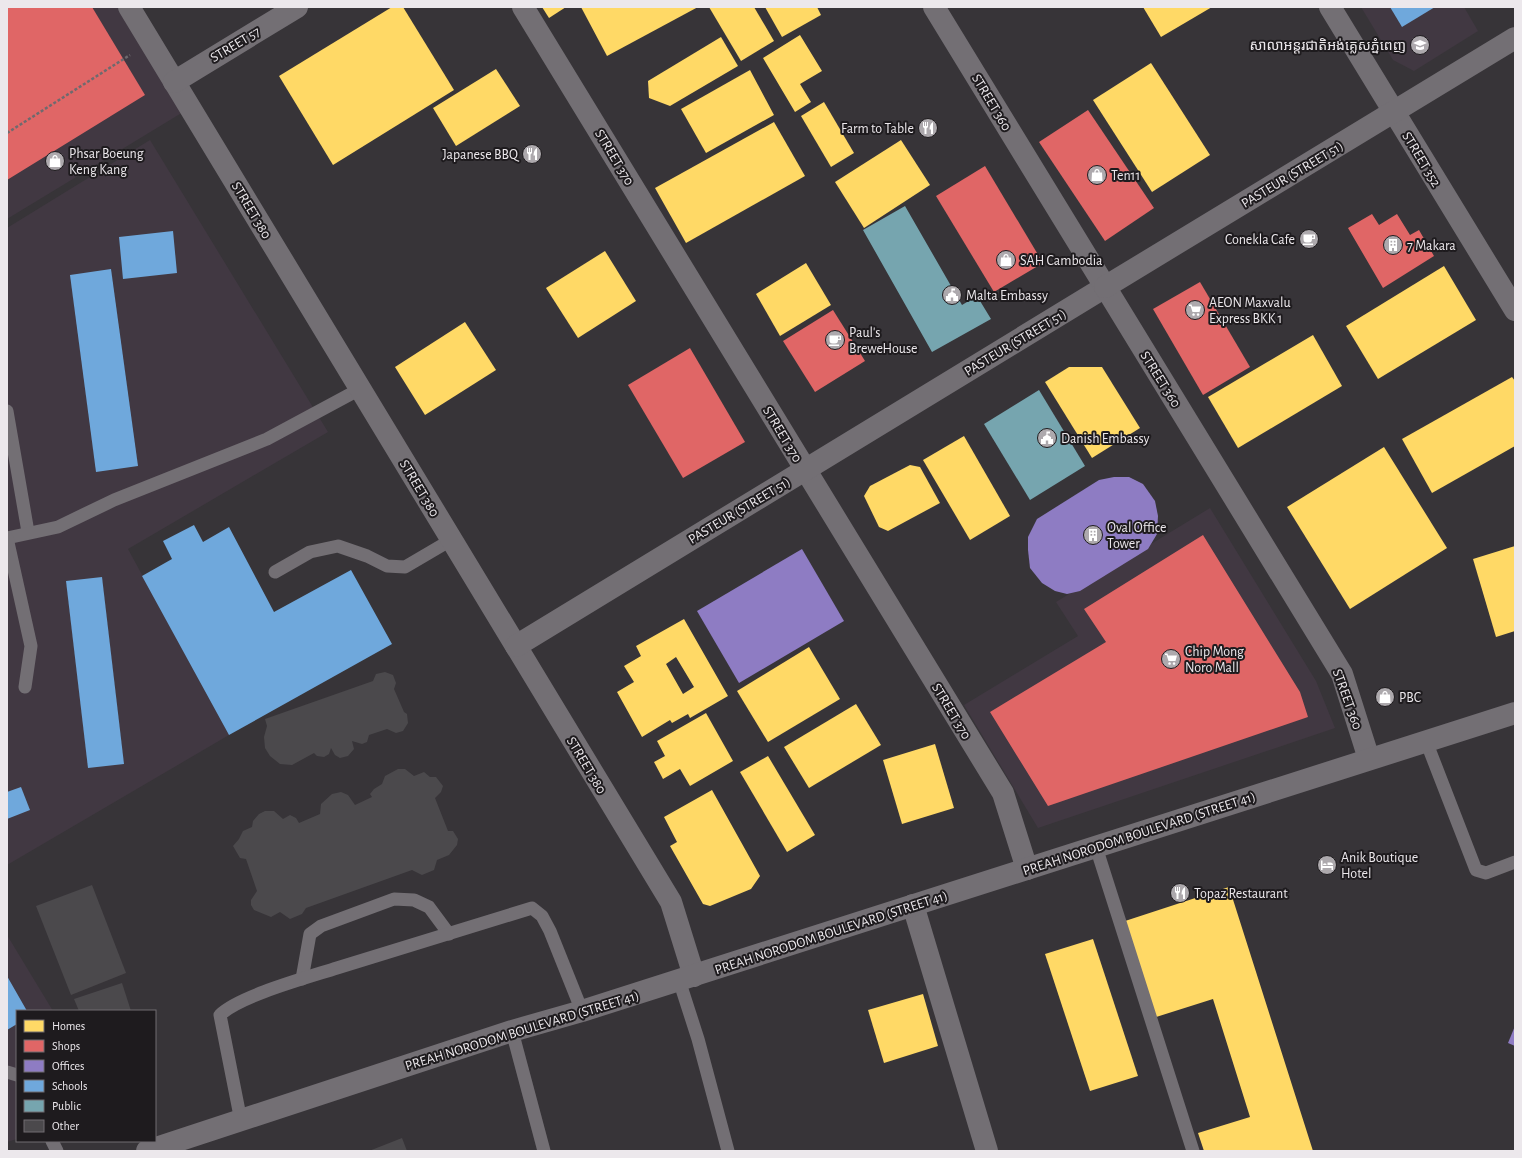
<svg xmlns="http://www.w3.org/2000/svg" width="1522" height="1158" font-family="'Alegreya Sans','Noto Sans Khmer',sans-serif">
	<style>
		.built { fill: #413842 }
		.homes { fill: #ffd966; fill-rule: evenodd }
		.shops { fill: #e06666 }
		.offices { fill: #8e7cc3 }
		.schools { fill: #6fa8dc }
		.public { fill: #76a5af }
		.building { fill: #4b494c }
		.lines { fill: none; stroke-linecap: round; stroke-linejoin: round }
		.path { stroke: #6e6a6e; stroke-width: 2.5; stroke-dasharray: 3 2; stroke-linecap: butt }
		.service { stroke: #736f74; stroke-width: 13 }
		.minor { stroke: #736f74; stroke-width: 22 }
		.tertiary { stroke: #736f74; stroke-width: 22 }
		.primary { stroke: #736f74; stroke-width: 22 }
		.labels { text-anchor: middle; stroke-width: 4; stroke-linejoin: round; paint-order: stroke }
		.street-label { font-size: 14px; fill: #ece8ec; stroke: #1e1b1e }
		.poi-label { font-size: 14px; fill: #ece8ec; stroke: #1e1b1e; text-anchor: start }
	</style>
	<rect width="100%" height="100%" fill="#373438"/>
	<!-- built -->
	<g class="built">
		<polygon points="7,7 140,7 198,103 7,219"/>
		<polygon points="1361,7 1464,7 1478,31 1414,71 1393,60"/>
		<polygon points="150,140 328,432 128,549 229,735 7,865 7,228"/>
		<polygon points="1210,508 1316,681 1335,728 1038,828 964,705 1078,636 1056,602"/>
		<polygon points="7,935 53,1011 17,1011 17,1139 7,1142"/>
	</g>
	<!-- homes -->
	<g class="homes">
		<polygon points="392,7 403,7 454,90 333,165 279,76"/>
		<polygon points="542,7 566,7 549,18"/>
		<polygon points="581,7 698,7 607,56"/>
		<polygon points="709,7 754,7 774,41 741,61"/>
		<polygon points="765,7 817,7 821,15 782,37"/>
		<polygon points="1143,7 1212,7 1161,37"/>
		<polygon points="800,35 822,71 800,84 811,102 795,112 763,58"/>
		<polygon points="721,37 738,66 670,106 649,98 648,81"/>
		<polygon points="1151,63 1210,155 1152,192 1093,100"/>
		<polygon points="496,69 520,106 456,146 433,108"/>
		<polygon points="750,70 774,115 706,153 681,109"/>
		<polygon points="824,102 854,153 831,167 801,116"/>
		<polygon points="774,122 805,176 686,243 655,188"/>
		<polygon points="901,140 930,185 864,228 835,182"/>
		<polygon points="605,251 636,301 578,338 546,288"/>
		<polygon points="806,263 831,305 780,336 756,294"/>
		<polygon points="1444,266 1476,320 1378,379 1346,326"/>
		<polygon points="465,322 496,370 425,415 395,367"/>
		<polygon points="1313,335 1342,386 1238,448 1208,397"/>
		<polygon points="1069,367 1102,367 1140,428 1092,458 1045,382"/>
		<polygon points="1512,377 1515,381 1515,446 1432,493 1402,439"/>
		<polygon points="964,436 1010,516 970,540 923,460"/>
		<polygon points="1384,447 1447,548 1350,609 1287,507"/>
		<polygon points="910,465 920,467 940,503 888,531 879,527 864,496 870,486"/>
		<polygon points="1515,546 1515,631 1496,637 1473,559"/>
		<path d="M 684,619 L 728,696 L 690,718 L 688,714 L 672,723 L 670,720 L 642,737 L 617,692 L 634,682 L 624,666 L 641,656 L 636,646 ZM 676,657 L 694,687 L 683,694 L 666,664 Z"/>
		<polygon points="809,647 840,699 768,742 737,691"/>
		<polygon points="856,704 881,745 809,788 784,747"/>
		<polygon points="706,713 733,761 690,786 680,769 663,779 654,762 665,756 657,741"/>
		<polygon points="935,744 954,808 902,824 883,760"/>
		<polygon points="768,756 815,835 787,852 740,772"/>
		<polygon points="712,790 760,876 751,889 710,906 703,904 670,846 677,842 664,817"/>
		<polygon points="1229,887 1313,1151 1204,1151 1198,1133 1250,1117 1213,999 1153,1018 1122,922"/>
		<polygon points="1093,939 1138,1076 1090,1091 1045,954"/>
		<polygon points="923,994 938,1046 884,1063 868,1010"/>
	</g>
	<!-- shops -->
	<g class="shops">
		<polygon points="7,7 92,7 145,95 7,180"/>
		<polygon points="1088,110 1154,208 1105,241 1039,142"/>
		<polygon points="985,166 1043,263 994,292 936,196"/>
		<polygon points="1372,214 1379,225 1397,214 1410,235 1419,230 1434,256 1383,288 1348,228"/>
		<polygon points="1200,282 1250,367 1203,395 1153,309"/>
		<polygon points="833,310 865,361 815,392 783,341"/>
		<polygon points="690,348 745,442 683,478 628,385"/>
		<polygon points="1203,535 1300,692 1308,717 1048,806 990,712 1106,642 1084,609"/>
	</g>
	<!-- offices -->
	<g class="offices">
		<polygon points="1114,477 1129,477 1143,484 1155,501 1158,516 1157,534 1148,549 1080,591 1067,594 1055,591 1042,583 1030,568 1028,550 1028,537 1037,519 1099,480"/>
		<polygon points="802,549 844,621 739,683 697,611"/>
		<polygon points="1515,1026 1515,1046 1508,1043"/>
	</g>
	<!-- schools -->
	<g class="schools">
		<polygon points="1390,7 1435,7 1402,27"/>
		<polygon points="173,231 177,273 123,279 119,237"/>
		<polygon points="111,269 138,466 96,472 70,275"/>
		<polygon points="194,525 203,542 229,527 274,612 351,570 392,644 229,735 142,576 172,559 163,541"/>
		<polygon points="102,577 124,764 88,768 66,581"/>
		<polygon points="21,787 30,810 7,819 7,792"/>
		<polygon points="7,976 27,1011 17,1011 17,1024 7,1030"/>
	</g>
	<!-- public -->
	<g class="public">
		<polygon points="905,206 962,305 977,296 991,319 932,352 863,230"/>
		<polygon points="1039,390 1085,466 1030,500 984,424"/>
	</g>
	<!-- building -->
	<g class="building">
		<polygon points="385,672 393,675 396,683 394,689 404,712 407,714 408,723 403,731 396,733 387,729 369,735 367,742 362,744 352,741 354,749 348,756 340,758 335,755 331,748 329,754 324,757 317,756 314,753 292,765 280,764 270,756 265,748 264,737 267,726 265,719 373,681 376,674"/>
		<polygon points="398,769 405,769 414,776 424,772 430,777 436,777 443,786 441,792 435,798 448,831 453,831 458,839 457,845 449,855 437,860 434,870 422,875 412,870 306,908 302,914 290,919 280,912 271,917 254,910 251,905 251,900 257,891 246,859 240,858 233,846 239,839 243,831 252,827 253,821 259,814 265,811 274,811 283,819 290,815 296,818 299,823 320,814 321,804 332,794 341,792 348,795 355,805 372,797 370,794 374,789 382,784 385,776"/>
		<polygon points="92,885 126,973 71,995 36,906"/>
		<polygon points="122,983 131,1011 79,1011 74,999"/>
		<polygon points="402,1138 407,1151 369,1151"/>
	</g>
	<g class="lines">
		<!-- path -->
		<polyline class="path" points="7,133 130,55"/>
		<!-- service -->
		<g class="service">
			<polyline points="7,411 28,532"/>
			<polyline points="7,538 58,527 114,500 267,439 360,389"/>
			<polyline points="7,538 31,646 25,687"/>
			<polyline points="275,572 310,552 338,546 367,556 387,566 405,567 451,540"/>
			<polyline points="1426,741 1476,870 1486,873 1515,862"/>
			<polyline points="1096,847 1193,1151"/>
			<polyline points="302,979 310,934 321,926 394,899 414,900 429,907 449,934"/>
			<polyline points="679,980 698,1039 728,1151"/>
			<polyline points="512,1031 544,1151"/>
			<polyline points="7,1072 17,1075"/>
			<path d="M 241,1121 L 220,1015 C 239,996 309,977 337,968 C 402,948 467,928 532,908 L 542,916 L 550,931 L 582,1011"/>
			<polyline points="52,1141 57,1151"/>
		</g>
		<!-- minor -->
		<g class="minor">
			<polyline points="129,7 671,902 694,976"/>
			<polyline points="523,7 1003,793 1027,869"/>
			<polyline points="1330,7 1515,310"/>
			<polyline points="174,82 297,7"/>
			<polyline points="516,646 1105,287"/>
			<polyline points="913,905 987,1151"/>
		</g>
		<!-- tertiary -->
		<g class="tertiary">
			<polyline points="934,7 1342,674 1369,759"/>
			<polyline points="1105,287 1515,38"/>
		</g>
		<!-- primary -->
		<polyline class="primary" points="147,1151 512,1031 582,1011 1515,713"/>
	</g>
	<!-- icons -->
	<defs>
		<g id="school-disc" transform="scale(1)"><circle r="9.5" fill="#ada9ad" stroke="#1e1b1e"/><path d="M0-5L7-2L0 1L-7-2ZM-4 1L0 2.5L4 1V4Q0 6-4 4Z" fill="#fff"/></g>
		<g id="restaurant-disc" transform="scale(1)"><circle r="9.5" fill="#ada9ad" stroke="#1e1b1e"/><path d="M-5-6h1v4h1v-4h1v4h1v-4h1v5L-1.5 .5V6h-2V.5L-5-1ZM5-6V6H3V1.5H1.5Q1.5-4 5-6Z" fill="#fff"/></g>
		<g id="shop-disc" transform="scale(1)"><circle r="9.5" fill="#ada9ad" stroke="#1e1b1e"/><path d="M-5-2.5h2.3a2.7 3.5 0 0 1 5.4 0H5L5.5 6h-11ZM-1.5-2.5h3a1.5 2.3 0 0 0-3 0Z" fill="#fff"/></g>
		<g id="cafe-disc" transform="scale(1)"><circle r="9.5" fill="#ada9ad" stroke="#1e1b1e"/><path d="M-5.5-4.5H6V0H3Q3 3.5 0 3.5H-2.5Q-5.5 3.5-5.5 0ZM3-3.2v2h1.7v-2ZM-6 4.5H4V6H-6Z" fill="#fff"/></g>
		<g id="building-disc" transform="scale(1)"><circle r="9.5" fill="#ada9ad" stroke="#1e1b1e"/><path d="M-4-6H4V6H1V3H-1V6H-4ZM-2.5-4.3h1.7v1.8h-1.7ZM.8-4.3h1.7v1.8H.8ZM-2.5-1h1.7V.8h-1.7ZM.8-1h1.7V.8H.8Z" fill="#fff"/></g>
		<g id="civic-disc" transform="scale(1)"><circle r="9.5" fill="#ada9ad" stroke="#1e1b1e"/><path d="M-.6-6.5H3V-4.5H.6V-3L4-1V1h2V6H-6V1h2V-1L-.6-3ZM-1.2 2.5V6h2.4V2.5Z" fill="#fff"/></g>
		<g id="supermarket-disc" transform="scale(1)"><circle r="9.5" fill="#ada9ad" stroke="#1e1b1e"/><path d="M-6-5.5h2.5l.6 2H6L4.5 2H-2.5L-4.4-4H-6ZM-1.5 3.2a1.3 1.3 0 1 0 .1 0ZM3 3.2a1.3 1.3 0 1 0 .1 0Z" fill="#fff"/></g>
		<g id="hotel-disc" transform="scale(1)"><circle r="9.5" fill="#ada9ad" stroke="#1e1b1e"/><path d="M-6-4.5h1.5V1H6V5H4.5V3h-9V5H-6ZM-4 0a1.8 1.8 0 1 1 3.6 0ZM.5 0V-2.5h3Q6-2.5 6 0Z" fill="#fff"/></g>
	</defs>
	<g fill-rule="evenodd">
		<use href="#school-disc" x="1420" y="45"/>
		<use href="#restaurant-disc" x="928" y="128"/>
		<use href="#restaurant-disc" x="532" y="154"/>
		<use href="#shop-disc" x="55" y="161"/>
		<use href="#shop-disc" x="1097" y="175"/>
		<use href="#cafe-disc" x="1309" y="239"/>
		<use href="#building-disc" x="1393" y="245"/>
		<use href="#shop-disc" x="1006" y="260"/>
		<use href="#civic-disc" x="952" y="295"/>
		<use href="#supermarket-disc" x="1195" y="310"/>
		<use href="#cafe-disc" x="835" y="340"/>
		<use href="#civic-disc" x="1047" y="438"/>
		<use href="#building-disc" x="1093" y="535"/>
		<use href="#supermarket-disc" x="1171" y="659"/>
		<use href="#shop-disc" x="1385" y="697"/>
		<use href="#hotel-disc" x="1327" y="865"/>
		<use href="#restaurant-disc" x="1180" y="893"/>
	</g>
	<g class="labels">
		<!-- street labels -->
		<g class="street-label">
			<text transform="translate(235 44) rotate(-31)" y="5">STREET 57</text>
			<text transform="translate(992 102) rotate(59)" y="5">STREET 360</text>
			<text transform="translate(615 157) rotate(59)" y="5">STREET 370</text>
			<text transform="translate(1422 159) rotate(59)" y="5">STREET 352</text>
			<text transform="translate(1292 174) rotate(-31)" y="5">PASTEUR (STREET 51)</text>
			<text transform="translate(252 210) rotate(59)" y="5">STREET 380</text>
			<text transform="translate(1015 342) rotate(-31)" y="5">PASTEUR (STREET 51)</text>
			<text transform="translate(1161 379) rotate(58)" y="5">STREET 360</text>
			<text transform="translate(783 434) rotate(59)" y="5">STREET 370</text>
			<text transform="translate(420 488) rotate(59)" y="5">STREET 380</text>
			<text transform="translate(739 510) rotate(-31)" y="5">PASTEUR (STREET 51)</text>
			<text transform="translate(1348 699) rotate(70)" y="5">STREET 360</text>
			<text transform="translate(952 711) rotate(59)" y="5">STREET 370</text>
			<text transform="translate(587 765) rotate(59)" y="5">STREET 380</text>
			<text transform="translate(1139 833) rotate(-18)" y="5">PREAH NORODOM BOULEVARD (STREET 41)</text>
			<text transform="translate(831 932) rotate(-18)" y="5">PREAH NORODOM BOULEVARD (STREET 41)</text>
			<text transform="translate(522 1030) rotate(-17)" y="5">PREAH NORODOM BOULEVARD (STREET 41)</text>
		</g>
		<!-- poi labels -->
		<g class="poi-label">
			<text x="1406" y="50" text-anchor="end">សាលាអន្តរជាតិអង់គ្លេសភ្នំពេញ</text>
			<text x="914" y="133" text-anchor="end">Farm to Table</text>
			<text x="69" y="158">Phsar Boeung<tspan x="69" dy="16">Keng Kang</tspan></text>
			<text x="518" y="159" text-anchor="end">Japanese BBQ</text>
			<text x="1111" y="180">Ten11</text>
			<text x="1295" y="244" text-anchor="end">Conekla Cafe</text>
			<text x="1407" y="250">7 Makara</text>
			<text x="1020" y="265">SAH Cambodia</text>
			<text x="966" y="300">Malta Embassy</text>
			<text x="1209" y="307">AEON Maxvalu<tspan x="1209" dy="16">Express BKK 1</tspan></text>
			<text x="849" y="337">Paul's<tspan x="849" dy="16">BreweHouse</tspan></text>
			<text x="1061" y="443">Danish Embassy</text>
			<text x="1107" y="532">Oval Office<tspan x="1107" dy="16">Tower</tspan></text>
			<text x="1185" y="656">Chip Mong<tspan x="1185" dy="16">Noro Mall</tspan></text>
			<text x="1399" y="702">PBC</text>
			<text x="1341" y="862">Anik Boutique<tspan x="1341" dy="16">Hotel</tspan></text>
			<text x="1194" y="898">Topaz Restaurant</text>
		</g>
	</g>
	<!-- border -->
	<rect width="1522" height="1158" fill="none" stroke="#ece8ec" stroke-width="16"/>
	<!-- legend -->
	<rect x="16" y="1010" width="140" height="132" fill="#1e1b1e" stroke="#706d70"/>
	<rect x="24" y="1020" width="20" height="12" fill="#ffd966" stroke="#706d70"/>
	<text x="52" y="1030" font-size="12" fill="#ece8ec">Homes</text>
	<rect x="24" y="1040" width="20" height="12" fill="#e06666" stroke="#706d70"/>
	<text x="52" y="1050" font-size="12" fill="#ece8ec">Shops</text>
	<rect x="24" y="1060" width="20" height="12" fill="#8e7cc3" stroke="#706d70"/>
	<text x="52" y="1070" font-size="12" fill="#ece8ec">Offices</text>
	<rect x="24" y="1080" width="20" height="12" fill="#6fa8dc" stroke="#706d70"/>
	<text x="52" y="1090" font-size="12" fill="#ece8ec">Schools</text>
	<rect x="24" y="1100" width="20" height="12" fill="#76a5af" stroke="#706d70"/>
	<text x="52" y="1110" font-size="12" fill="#ece8ec">Public</text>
	<rect x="24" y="1120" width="20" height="12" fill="#4b494c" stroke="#706d70"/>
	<text x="52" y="1130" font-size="12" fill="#ece8ec">Other</text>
</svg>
